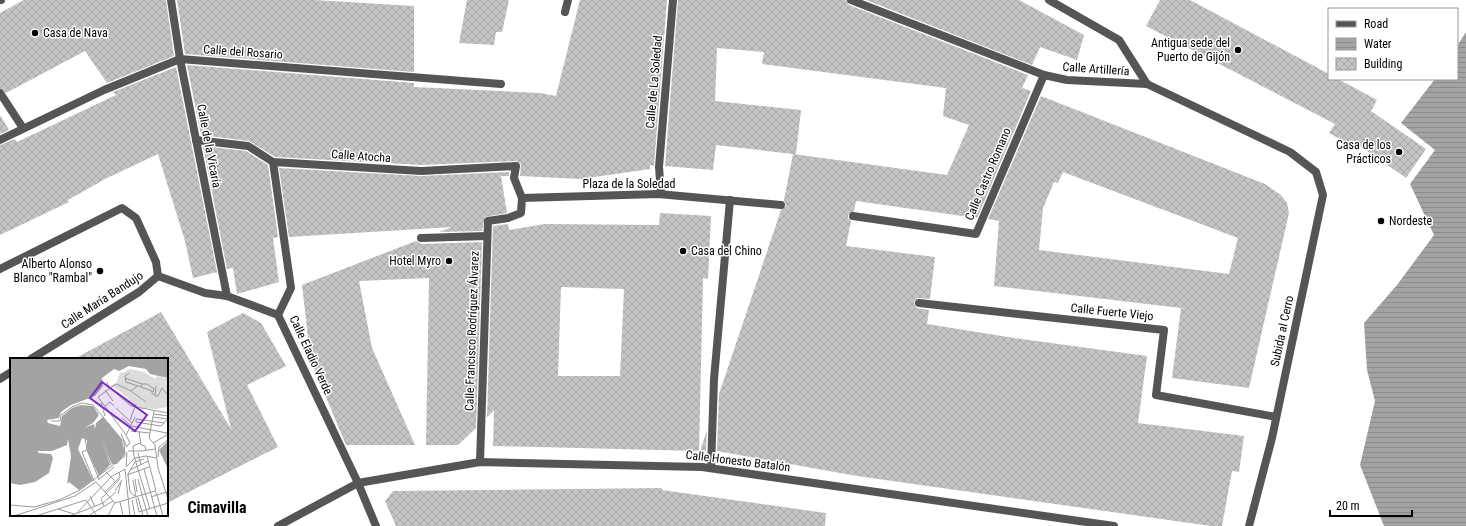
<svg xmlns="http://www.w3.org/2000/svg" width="1466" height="526" font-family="'Roboto Condensed',sans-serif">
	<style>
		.water { fill: url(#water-rules) }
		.building { fill: url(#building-cross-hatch); fill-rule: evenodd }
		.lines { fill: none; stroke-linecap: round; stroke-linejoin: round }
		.pedestrian { stroke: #555; stroke-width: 8 }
		.minor { stroke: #555; stroke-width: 8 }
		.poi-dot { fill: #000; stroke: #fff; stroke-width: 1.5 }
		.labels { text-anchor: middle; stroke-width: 3; stroke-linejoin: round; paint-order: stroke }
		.poi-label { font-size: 12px; fill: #000; stroke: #fff; text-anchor: end }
		.street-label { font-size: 12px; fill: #000; stroke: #fff }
		.district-label { font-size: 16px; font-weight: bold; fill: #000; stroke: #fff }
		.inset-road { fill: none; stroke: #999; stroke-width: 1 }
		.view { fill: #7b2cbf; fill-opacity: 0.15; stroke: #7b2cbf; stroke-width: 2 }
		.inset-edge { fill: none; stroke: #000; stroke-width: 2 }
	</style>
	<defs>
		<pattern id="water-rules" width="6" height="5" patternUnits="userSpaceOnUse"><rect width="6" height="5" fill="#a3a3a3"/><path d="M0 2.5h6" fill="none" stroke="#8b8b8b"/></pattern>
		<pattern id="building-cross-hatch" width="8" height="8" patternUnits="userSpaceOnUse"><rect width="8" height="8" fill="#c4c4c4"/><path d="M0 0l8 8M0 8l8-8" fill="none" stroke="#a7a7a7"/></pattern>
	</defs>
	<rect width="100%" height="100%" fill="#fff"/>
	<!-- water -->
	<polygon class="water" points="1466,32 1466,526 1384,526 1360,465 1375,401 1367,370 1364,323 1397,285 1434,235 1410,184 1435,150 1401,123 1435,79 1457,79 1457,46"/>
	<!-- building -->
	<g class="building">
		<polygon points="24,0 166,0 174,56 107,83 85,51 6,93 0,88 0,13"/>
		<polygon points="177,0 314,0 414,6 414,72 185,54"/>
		<polygon points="467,0 509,0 502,32 496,32 494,45 459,43"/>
		<polygon points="580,0 667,0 654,166 650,165 650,169 581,179 520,176 521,164 516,161 421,165 275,157 249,141 201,135 187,65 414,83 414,87 540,93 556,96"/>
		<path d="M 678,0 L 846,0 L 849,5 L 1028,75 L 1022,88 L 1031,91 L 977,218 L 856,201 L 854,211 L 848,215 L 848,218 L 851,221 L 846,246 L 935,257 L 930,299 L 917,298 L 914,302 L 916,308 L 929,310 L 927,324 L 1014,338 L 1147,356 L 1138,423 L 1244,436 L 1239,472 L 1232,471 L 1222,526 L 1211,526 L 857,476 L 717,451 L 719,394 L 781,210 L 786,206 L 784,200 L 793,154 L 716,145 L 713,170 L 665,166 ZM 717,48 L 764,52 L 762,64 L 946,88 L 943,116 L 969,125 L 947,175 L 793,154 L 796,154 L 801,110 L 715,101 Z"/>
		<polygon points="866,0 1019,0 1084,35 1077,60 1040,47 1032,65"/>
		<polygon points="1160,0 1190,0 1329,74 1329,79 1338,79 1377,100 1371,111 1426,149 1406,178 1353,141 1351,145 1329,133 1335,124 1146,26"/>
		<polygon points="176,67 217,272 193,278 185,241 158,154 105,179 68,200 69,202 0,235 0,145 15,139 17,142 116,95 113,92"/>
		<path d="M 1041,96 L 1265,184 L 1281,195 L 1287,203 L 1289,213 L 1249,388 L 1172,378 L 1181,308 L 994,286 L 999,221 L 988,219 ZM 1063,172 L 1238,238 L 1229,274 L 1039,250 L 1043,208 L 1054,182 L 1058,183 Z"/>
		<polygon points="0,115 9,130 0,134"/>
		<polygon points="203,146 246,151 268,165 278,237 273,238 279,282 237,294 233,268 227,269"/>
		<polygon points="279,168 421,176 509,172 509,176 501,176 507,213 485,217 482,231 439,232 452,227 289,237"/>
		<path d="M 660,213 L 711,216 L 708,279 L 703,278 L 699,451 L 493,446 L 494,410 L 487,417 L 493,226 L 508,224 L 509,230 L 545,224 L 659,225 ZM 561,287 L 624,289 L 620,376 L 558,376 Z"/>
		<polygon points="416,241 421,244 482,242 476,428 458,445 426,445 429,278 359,281 372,348 415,445 346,445 313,366 311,353 310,354 302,285"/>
		<polygon points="161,312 231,429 207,332 243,313 261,323 286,366 247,385 278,447 167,503 167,359 74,359"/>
		<polygon points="707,430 706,451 700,451"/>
		<polygon points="662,488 662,490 826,513 825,526 396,526 385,501 393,491"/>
	</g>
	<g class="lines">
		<!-- pedestrian -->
		<g class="pedestrian">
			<polyline points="0,0 1,0"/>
			<polyline points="565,12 568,0"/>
			<polyline points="0,93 23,128"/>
			<polyline points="0,140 104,90 180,59 501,84"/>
			<polyline points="196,140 248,146 273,162 421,171 516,166 514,178 522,198 658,194 781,205"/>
			<polyline points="273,162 291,288 278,315"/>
			<polyline points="661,194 659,167 673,0"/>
			<polyline points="421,238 487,236"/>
			<polyline points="480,462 488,221 508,218 521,213 522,198"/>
			<polyline points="711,468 714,379 730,200"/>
			<polyline points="358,483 376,526"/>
		</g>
		<!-- minor -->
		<g class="minor">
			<polyline points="171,0 180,59 227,296"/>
			<polyline points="851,0 1044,75 1067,80 1147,84 1290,152 1316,172 1323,195 1272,438 1249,526"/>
			<polyline points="1049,0 1119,40 1147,84"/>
			<polyline points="853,216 976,234 1044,75"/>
			<polyline points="0,269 122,208 136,218 156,262 158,276"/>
			<polyline points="158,276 205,293 227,296 278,315 358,483"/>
			<polyline points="919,303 1164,330 1156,395 1276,417"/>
			<polyline points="31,359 139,292 158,276"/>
			<polyline points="0,379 11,372"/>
			<polyline points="278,526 358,483 480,462 702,467 1114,526"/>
		</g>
	</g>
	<!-- markers -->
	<g class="poi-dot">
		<circle cx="35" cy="33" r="4"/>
		<circle cx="1238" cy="50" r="4"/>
		<circle cx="1399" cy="152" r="4"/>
		<circle cx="1381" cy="221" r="4"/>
		<circle cx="683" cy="251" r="4"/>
		<circle cx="449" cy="261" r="4"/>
		<circle cx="100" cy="271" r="4"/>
	</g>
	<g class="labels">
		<!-- poi labels -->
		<g class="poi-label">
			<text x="43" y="37" text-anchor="start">Casa de Nava</text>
			<text x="1230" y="47">Antigua sede del<tspan x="1230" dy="14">Puerto de Gijón</tspan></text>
			<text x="1391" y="149">Casa de los<tspan x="1391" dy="14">Prácticos</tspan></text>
			<text x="1389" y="225" text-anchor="start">Nordeste</text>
			<text x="691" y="255" text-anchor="start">Casa del Chino</text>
			<text x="441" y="265">Hotel Myro</text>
			<text x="92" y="268">Alberto Alonso<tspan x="92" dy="14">Blanco "Rambal"</tspan></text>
		</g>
		<!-- street labels -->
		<g class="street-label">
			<text transform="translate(243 52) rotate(4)" y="4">Calle del Rosario</text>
			<text transform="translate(1096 69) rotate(4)" y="4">Calle Artillería</text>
			<text transform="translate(654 82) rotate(-85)" y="4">Calle de La Soledad</text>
			<text transform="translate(209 146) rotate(79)" y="4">Calle de la Vicaría</text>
			<text transform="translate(361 156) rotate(4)" y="4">Calle Atocha</text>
			<text transform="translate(988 174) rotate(-67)" y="4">Calle Castro Romano</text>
			<text x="629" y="188">Plaza de la Soledad</text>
			<text transform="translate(102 300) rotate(-33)" y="4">Calle María Bandujo</text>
			<text transform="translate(1112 312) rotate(6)" y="4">Calle Fuerte Viejo</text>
			<text transform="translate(472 331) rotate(-88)" y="4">Calle Francisco Rodríguez Álvarez</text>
			<text transform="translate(1282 331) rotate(-78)" y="4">Subida al Cerro</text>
			<text transform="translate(311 355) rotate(65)" y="4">Calle Eladio Verde</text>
			<text transform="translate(738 461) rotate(7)" y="4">Calle Honesto Batalón</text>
		</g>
		<!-- district labels -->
		<g class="district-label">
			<text x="217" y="513">Cimavilla</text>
		</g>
	</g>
	<!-- overview -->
	<g transform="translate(10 358)">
		<rect width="158" height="158" fill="#fff"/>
		<path d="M 120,11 L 134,14 L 145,21 L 147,18 L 158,21 L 158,29 L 155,24 L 147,22 L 140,24 L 129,17 L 115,13 Z" fill="#dcdcdc"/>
		<path d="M 119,13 L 131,16 L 140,24 L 147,22 L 155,24 L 158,29 L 158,49 L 145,51 L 126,49 L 109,32 L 100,28 L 108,24 L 107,22 L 110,15 Z" fill="#dcdcdc"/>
		<path d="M 0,0 L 158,0 L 158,20 L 140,16 L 136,11 L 119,8 L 109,13 L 104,11 L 92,20 L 93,28 L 85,38 L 61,47 L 51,54 L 49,60 L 37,62 L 38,65 L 50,68 L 52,58 L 62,50 L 71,47 L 83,48 L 89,57 L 83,65 L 74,70 L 84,66 L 85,71 L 86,65 L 93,59 L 112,82 L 115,96 L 107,106 L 102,106 L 100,102 L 89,74 L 100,107 L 89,118 L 77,92 L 77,82 L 72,80 L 68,91 L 83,122 L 69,132 L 59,124 L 57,126 L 61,98 L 58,81 L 57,87 L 42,93 L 27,93 L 29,95 L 41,96 L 43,100 L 39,115 L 25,124 L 10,127 L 0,125 ZM 158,83 L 158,111 L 149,92 Z" fill="#a3a3a3"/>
		<path class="inset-road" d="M 119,15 L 115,18 L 116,24 L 140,32 L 144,37M 115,20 L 132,26M 97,24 L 99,29 L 121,48 L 158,55M 146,28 L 145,38 L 148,38 L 152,30 L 158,37M 131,29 L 132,26 L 137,26 L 144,31 L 143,34 L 141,33M 95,32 L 103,43M 121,33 L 136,44M 91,45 L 95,58M 95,48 L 100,44 L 104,48M 106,50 L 122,65M 144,56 L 158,58M 143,59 L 157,61M 112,60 L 121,68 L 157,75M 126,61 L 126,64 L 151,68 L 158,61M 126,61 L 154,65M 120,62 L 126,46M 121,73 L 140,75M 129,74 L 131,87 L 135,88 L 136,93M 89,75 L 101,107M 111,76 L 117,89M 116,77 L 125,59M 75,79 L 77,92M 139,80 L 145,87 L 148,110 L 158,141M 139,80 L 144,53M 130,85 L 123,88 L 124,98 L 140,151M 143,85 L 157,77 L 157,75M 117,88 L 120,85 L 116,77 L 88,39 L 106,26 L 121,33 L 127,28M 118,93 L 132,93M 132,93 L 145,91M 128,95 L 131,107M 137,98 L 146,133M 148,99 L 149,89 L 158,82M 117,108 L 125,100 L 136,98 L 146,100M 116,109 L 117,94M 115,111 L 120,158M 134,111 L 147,158M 120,112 L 138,103M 96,114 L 105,123M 118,116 L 125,104 L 134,101M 117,117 L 139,109M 118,117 L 120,134 L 125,138M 125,121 L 127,134M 128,121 L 132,137M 88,122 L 104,109M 123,122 L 126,139M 84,123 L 72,94 L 77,92 L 89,121M 105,133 L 112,122M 95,134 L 110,119 L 109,114M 108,136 L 111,124M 132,137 L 138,158M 80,138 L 85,149M 128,139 L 133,158M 141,139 L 147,137 L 153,158M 126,140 L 129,154 L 158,145M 122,142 L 125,158M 110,144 L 113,158M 105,145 L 145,133 L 147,137 L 156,134 L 158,138M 0,147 L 24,149 L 49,142 L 70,132 L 115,98 L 114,84 L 83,47 L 72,45 L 62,49 L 51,57 L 50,63 L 41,63M 94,148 L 91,141 L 110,121M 48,151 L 64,156M 66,156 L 101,119 L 115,111M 4,158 L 65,138 L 86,124 L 105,145M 26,158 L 76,142 L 87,158M 60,158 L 93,145 L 106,134M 78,158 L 103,143M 98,158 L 105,144"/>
		<path class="view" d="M 92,24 L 137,57 L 125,73 L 80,40 Z"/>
		<rect width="158" height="158" class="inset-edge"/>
	</g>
	<!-- legend -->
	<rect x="1328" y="8" width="130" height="72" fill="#ffffff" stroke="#999999"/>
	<rect x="1336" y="21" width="20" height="6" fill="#555555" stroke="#999999"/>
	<text x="1364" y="28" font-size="12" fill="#000000">Road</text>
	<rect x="1336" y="38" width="20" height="12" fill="url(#water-rules)" stroke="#999999"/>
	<text x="1364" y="48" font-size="12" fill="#000000">Water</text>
	<rect x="1336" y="58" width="20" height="12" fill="url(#building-cross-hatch)" stroke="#999999"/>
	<text x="1364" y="68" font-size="12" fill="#000000">Building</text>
	<!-- scale -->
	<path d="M1330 510v6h82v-6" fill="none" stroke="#000000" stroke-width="2"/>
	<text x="1336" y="510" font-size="12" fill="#000000" stroke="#ffffff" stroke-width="3" paint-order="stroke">20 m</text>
</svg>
